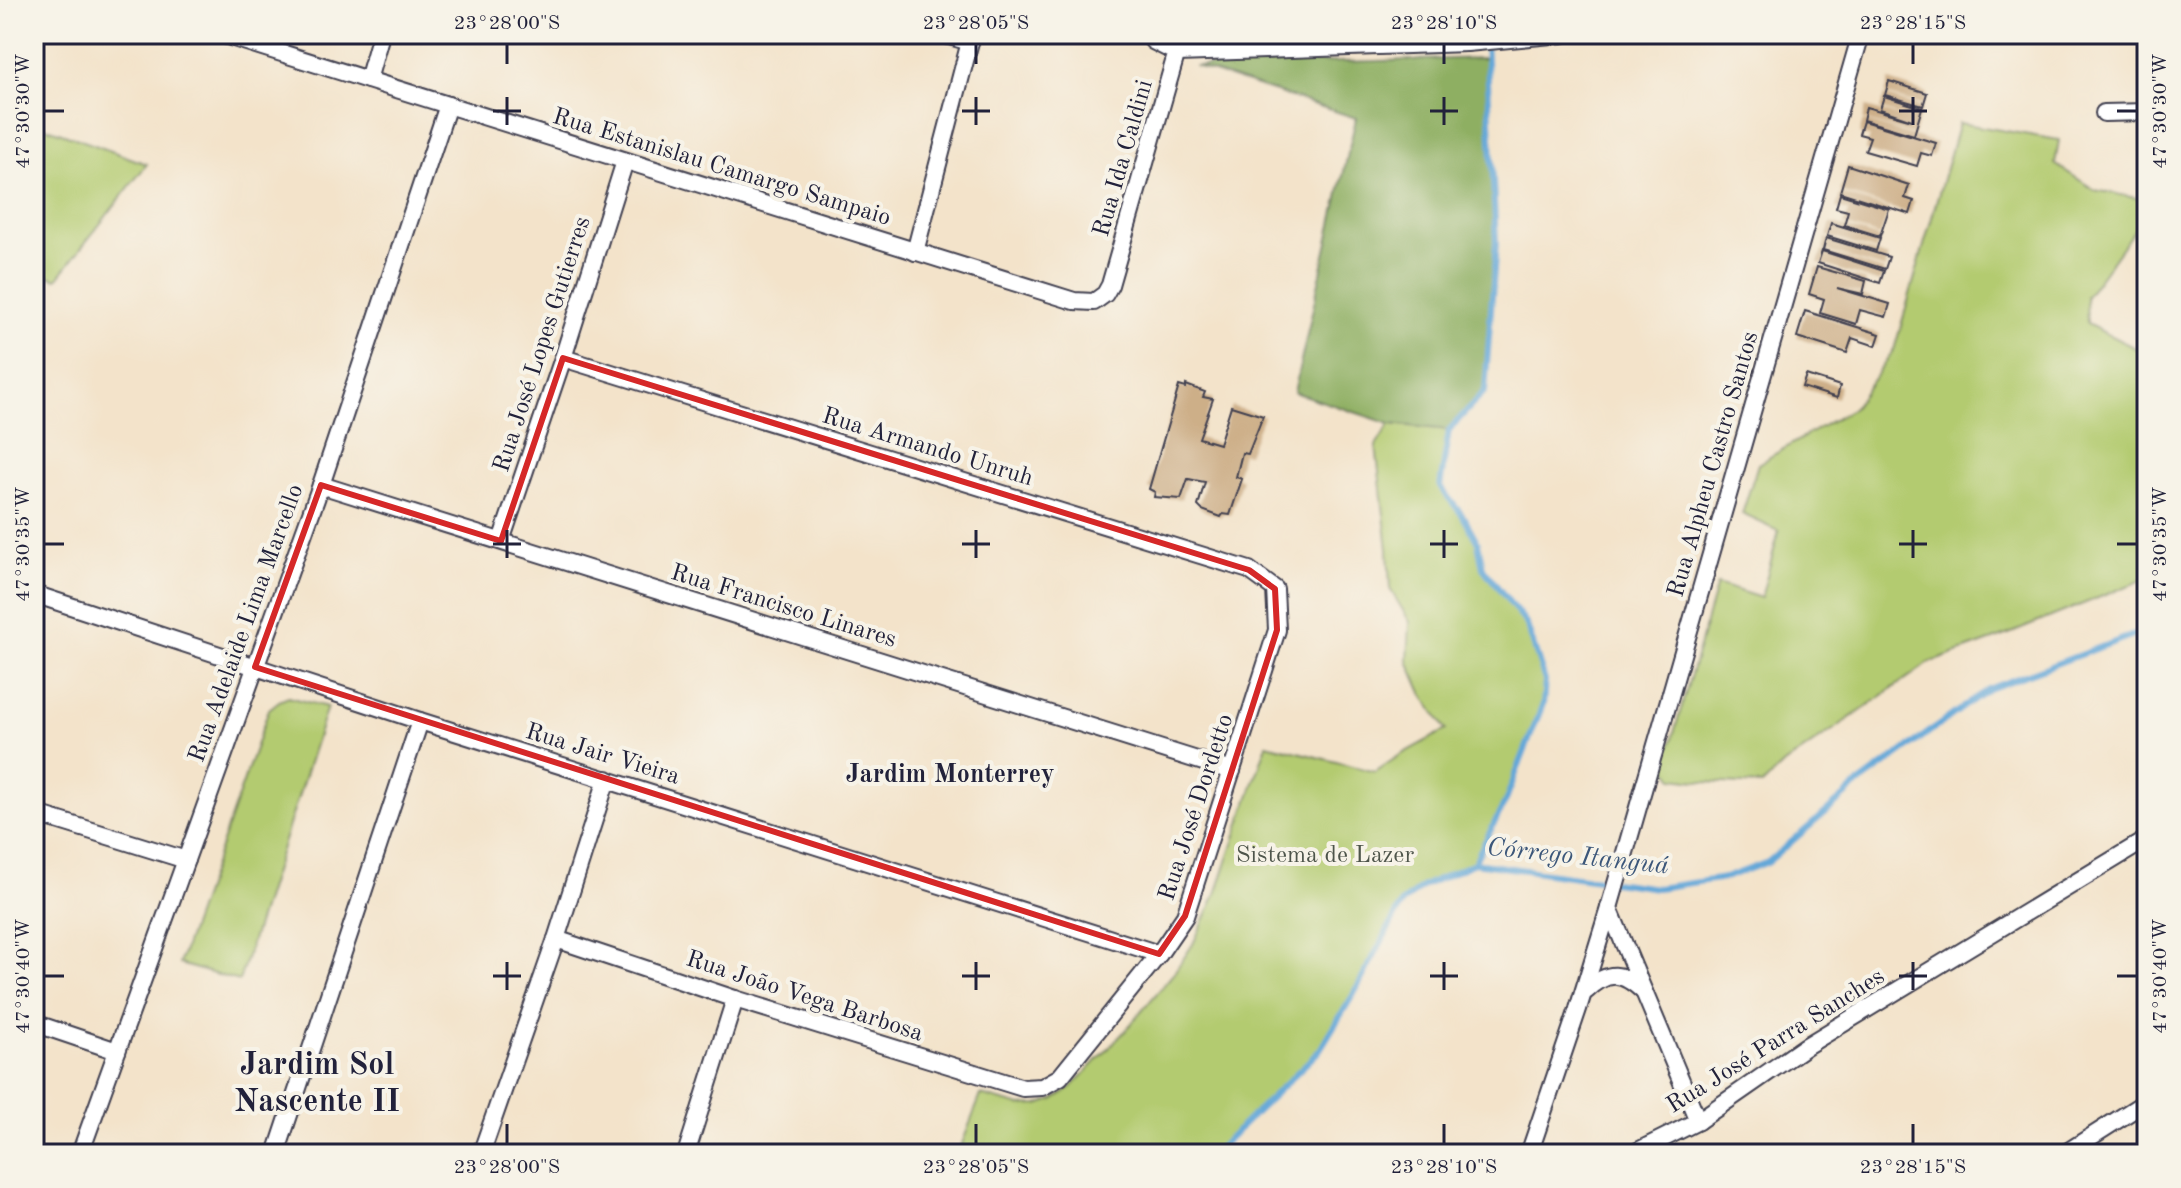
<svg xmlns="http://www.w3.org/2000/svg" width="2181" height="1188" font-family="'Old Standard TT',serif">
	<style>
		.green { fill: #b3cb70; stroke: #6a7656; stroke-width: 2 }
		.forest { fill: #8eaf62; stroke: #58684e; stroke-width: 2 }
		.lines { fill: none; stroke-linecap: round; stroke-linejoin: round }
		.stream { stroke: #63a7d8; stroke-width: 6 }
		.building { fill: #cdaf88 }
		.minor-casing { stroke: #413f50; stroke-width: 20 }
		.minor { stroke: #fff; stroke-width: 16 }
		.marked { fill: none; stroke: #d62828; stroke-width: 6; stroke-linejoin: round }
		.ticks { fill: none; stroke: #22223b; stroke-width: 3 }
		.labels { text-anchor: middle; stroke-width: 8; stroke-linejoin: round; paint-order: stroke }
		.street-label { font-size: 24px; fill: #22223b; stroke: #f7f3e8 }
		.park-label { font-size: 24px; fill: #4e554b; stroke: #f7f3e8 }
		.neighbourhood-label { font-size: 26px; font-weight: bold; fill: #22223b; stroke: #f7f3e8 }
		.water-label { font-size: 26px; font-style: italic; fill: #3c577a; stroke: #f7f3e8 }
		.district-label { font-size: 32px; font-weight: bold; fill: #22223b; stroke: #f7f3e8 }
		.neatline { fill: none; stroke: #22223b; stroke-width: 3 }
		.ticks-label { font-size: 20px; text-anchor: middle; fill: #22223b }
	</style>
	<rect width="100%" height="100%" fill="#f7f3e8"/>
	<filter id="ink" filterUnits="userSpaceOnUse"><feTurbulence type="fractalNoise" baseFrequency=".0125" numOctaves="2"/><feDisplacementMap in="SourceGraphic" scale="16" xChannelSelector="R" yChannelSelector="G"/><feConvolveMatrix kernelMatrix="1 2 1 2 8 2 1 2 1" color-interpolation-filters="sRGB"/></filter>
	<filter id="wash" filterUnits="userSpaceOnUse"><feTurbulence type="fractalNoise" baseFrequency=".006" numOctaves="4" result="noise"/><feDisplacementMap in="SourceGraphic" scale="32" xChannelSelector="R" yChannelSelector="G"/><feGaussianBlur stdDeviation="1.8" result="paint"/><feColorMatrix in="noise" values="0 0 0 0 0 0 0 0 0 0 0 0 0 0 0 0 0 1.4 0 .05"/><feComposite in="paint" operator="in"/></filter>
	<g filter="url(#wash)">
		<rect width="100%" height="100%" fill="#f3e3ca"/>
		<!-- green -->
		<g class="green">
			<polygon points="34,123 147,164 57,279 34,271"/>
			<polygon points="1959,123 2059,140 2055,164 2095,190 2147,200 2147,212 2086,297 2087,324 2137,349 2147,348 2147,578 2004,636 1929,663 1784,764 1762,785 1704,782 1674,778 1667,769 1668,754 1717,584 1761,598 1779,531 1742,514 1758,464 1853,408 1894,350"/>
			<polygon points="1390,424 1449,430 1440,487 1463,516 1478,543 1483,568 1527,625 1545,681 1542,707 1505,802 1474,863 1423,886 1402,903 1355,992 1319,1051 1213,1154 958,1154 981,1095 1021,1106 1038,1105 1053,1100 1070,1089 1126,1030 1173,974 1193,944 1215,897 1267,744 1375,772 1400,755 1446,730 1423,695 1408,661 1410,622 1390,589 1388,549 1376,446"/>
			<polygon points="288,697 327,707 239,981 179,964 269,709 279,701"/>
		</g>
		<!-- forest -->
		<g class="forest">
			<polygon points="1212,34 1364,34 1224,41"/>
			<polygon points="1487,58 1496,242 1485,391 1449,430 1390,424 1294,392 1356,118 1195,66"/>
		</g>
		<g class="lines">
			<!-- stream -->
			<g class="stream">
				<polyline points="1474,863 1505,802 1543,704 1545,681 1527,625 1483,568 1478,543 1463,516 1440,487 1449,430 1485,391 1496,242 1486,42"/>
				<polyline points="1213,1154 1319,1051 1355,992 1402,903 1423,886 1474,863 1657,888 1725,878 1768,862 1861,782 1988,689 2147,630"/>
			</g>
		</g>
		<g id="blocks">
			<!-- building -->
			<g class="building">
				<polygon points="1889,81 1927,93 1923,106 1885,95"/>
				<polygon points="1884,96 1922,108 1914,135 1863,120 1866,107 1912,120 1880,109"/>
				<polygon points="1863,121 1936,143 1932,156 1921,153 1917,166 1865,151 1870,137 1859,134"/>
				<polygon points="1848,165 1909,185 1905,198 1914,201 1910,214 1840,192"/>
				<polygon points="1840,194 1889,209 1880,236 1844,225 1848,211 1836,208"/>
				<polygon points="1831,223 1880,238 1876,251 1827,236"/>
				<polygon points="1826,238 1889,257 1885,269 1823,250"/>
				<polygon points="1822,251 1884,271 1880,283 1818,263"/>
				<polygon points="1817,267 1866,281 1863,294 1837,288 1890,304 1886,317 1860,310 1856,324 1820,313 1824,299 1809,294"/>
				<polygon points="1805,311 1880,334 1876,346 1852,338 1847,353 1797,337"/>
				<polygon points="1806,375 1840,386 1837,398 1802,387"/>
				<polygon points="1186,385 1205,392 1203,397 1213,399 1199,438 1219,444 1231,406 1263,416 1248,454 1242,453 1236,477 1242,479 1230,515 1223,514 1221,517 1202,510 1198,506 1205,482 1188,479 1181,499 1154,497 1155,492 1149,489 1179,386 1186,388"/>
			</g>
		</g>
	</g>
	<g filter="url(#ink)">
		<use href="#blocks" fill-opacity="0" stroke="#413f50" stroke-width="2"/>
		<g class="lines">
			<!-- minor casing -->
			<g class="minor-casing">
				<g id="minor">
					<polyline points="221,34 1074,301 1094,302 1105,294 1110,285 1182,34"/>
					<polyline points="942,34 970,42"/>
					<polyline points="1148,34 1153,41 1177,53 1467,43 1563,34"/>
					<polyline points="368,80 381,34"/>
					<polyline points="2104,113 2147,112"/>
					<polyline points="915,252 972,34"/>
					<polyline points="321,485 1232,771"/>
					<polyline points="501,541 563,358 625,161"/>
					<polyline points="34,594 420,721 1159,954"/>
					<polyline points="34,813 186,860"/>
					<polyline points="1609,908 1698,1121"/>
					<polyline points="556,939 735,999 1023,1088 1042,1087 1060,1077 1159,954 1185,916 1277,630 1275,589 1249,570 563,358"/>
					<path d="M 1586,991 C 1608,970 1622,971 1644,992"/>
					<polyline points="34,1023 117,1051"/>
					<polyline points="80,1154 321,485 448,105"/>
					<polyline points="276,1154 420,721"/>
					<polyline points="481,1154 556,939 607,779"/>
					<polyline points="686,1154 735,999"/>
					<polyline points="1529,1154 1578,1009 1609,908 1861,34"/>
					<polyline points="1632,1154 1698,1121 1806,1046 2147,839"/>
					<polyline points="2064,1154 2147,1101"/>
				</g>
			</g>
			<!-- minor -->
			<use href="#minor" class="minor"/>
		</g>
	</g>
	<!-- marked area -->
	<path class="marked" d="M 563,358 L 1249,570 L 1275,589 L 1277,630 L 1185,916 L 1159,954 L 255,667 L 321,485 L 501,541 Z"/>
	<!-- ticks -->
	<path class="ticks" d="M 507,44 L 507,64M 976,44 L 976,64M 1444,44 L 1444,64M 1913,44 L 1913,64M 507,97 L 507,125M 976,97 L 976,125M 1444,97 L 1444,125M 1913,97 L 1913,125M 44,111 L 64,111M 493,111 L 521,111M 962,111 L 990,111M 1430,111 L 1458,111M 1899,111 L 1927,111M 2117,111 L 2137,111M 507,530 L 507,558M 976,530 L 976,558M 1444,530 L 1444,558M 1913,530 L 1913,558M 44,544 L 64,544M 493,544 L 521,544M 962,544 L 990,544M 1430,544 L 1458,544M 1899,544 L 1927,544M 2117,544 L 2137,544M 507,962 L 507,990M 976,962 L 976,990M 1444,962 L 1444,990M 1913,962 L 1913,990M 44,976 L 64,976M 493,976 L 521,976M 962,976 L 990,976M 1430,976 L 1458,976M 1899,976 L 1927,976M 2117,976 L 2137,976M 507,1124 L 507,1144M 976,1124 L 976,1144M 1444,1124 L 1444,1144M 1913,1124 L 1913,1144"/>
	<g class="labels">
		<!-- street labels -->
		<g class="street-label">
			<text transform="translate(1122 158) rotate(-74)" y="8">Rua Ida Caldini</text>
			<text transform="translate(722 166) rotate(17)" y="8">Rua Estanislau Camargo Sampaio</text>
			<text transform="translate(541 344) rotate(-72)" y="8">Rua José Lopes Gutierres</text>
			<text transform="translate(928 446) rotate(17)" y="8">Rua Armando Unruh</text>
			<text transform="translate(1712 464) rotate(-74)" y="8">Rua Alpheu Castro Santos</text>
			<text transform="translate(784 605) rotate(17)" y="8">Rua Francisco Linares</text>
			<text transform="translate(245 623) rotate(-70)" y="8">Rua Adelaide Lima Marcello</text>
			<text transform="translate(603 753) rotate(17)" y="8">Rua Jair Vieira</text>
			<text transform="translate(1195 807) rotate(-72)" y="8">Rua José Dordetto</text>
			<text transform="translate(805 995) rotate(18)" y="8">Rua João Vega Barbosa</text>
			<text transform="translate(1775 1040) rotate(-32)" y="8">Rua José Parra Sanches</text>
		</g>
		<!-- park labels -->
		<g class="park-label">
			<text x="1325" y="862">Sistema de Lazer</text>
		</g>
		<!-- neighbourhood labels -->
		<g class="neighbourhood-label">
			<text x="950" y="782">Jardim Monterrey</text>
		</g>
		<!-- water labels -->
		<g class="water-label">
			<text transform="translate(1578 855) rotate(6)" y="9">Córrego Itanguá</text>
		</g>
		<!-- district labels -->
		<g class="district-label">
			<text x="317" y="1074">Jardim Sol<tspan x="317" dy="37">Nascente II</tspan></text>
		</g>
	</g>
	<!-- margin -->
	<rect width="2181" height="1188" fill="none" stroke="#f7f3e8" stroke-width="88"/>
	<rect x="44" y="44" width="2093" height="1100" class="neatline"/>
	<g class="ticks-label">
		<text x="507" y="29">23°28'00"S</text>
		<text x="976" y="29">23°28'05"S</text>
		<text x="1444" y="29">23°28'10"S</text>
		<text x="1913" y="29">23°28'15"S</text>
		<text transform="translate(2159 111) rotate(-90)" y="7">47°30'30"W</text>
		<text transform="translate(22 111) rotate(-90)" y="7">47°30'30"W</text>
		<text transform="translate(2159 544) rotate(-90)" y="7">47°30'35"W</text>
		<text transform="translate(22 544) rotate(-90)" y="7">47°30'35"W</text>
		<text transform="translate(2159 976) rotate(-90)" y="7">47°30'40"W</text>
		<text transform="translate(22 976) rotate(-90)" y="7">47°30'40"W</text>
		<text x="507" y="1173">23°28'00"S</text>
		<text x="976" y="1173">23°28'05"S</text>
		<text x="1444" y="1173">23°28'10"S</text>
		<text x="1913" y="1173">23°28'15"S</text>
	</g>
</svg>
